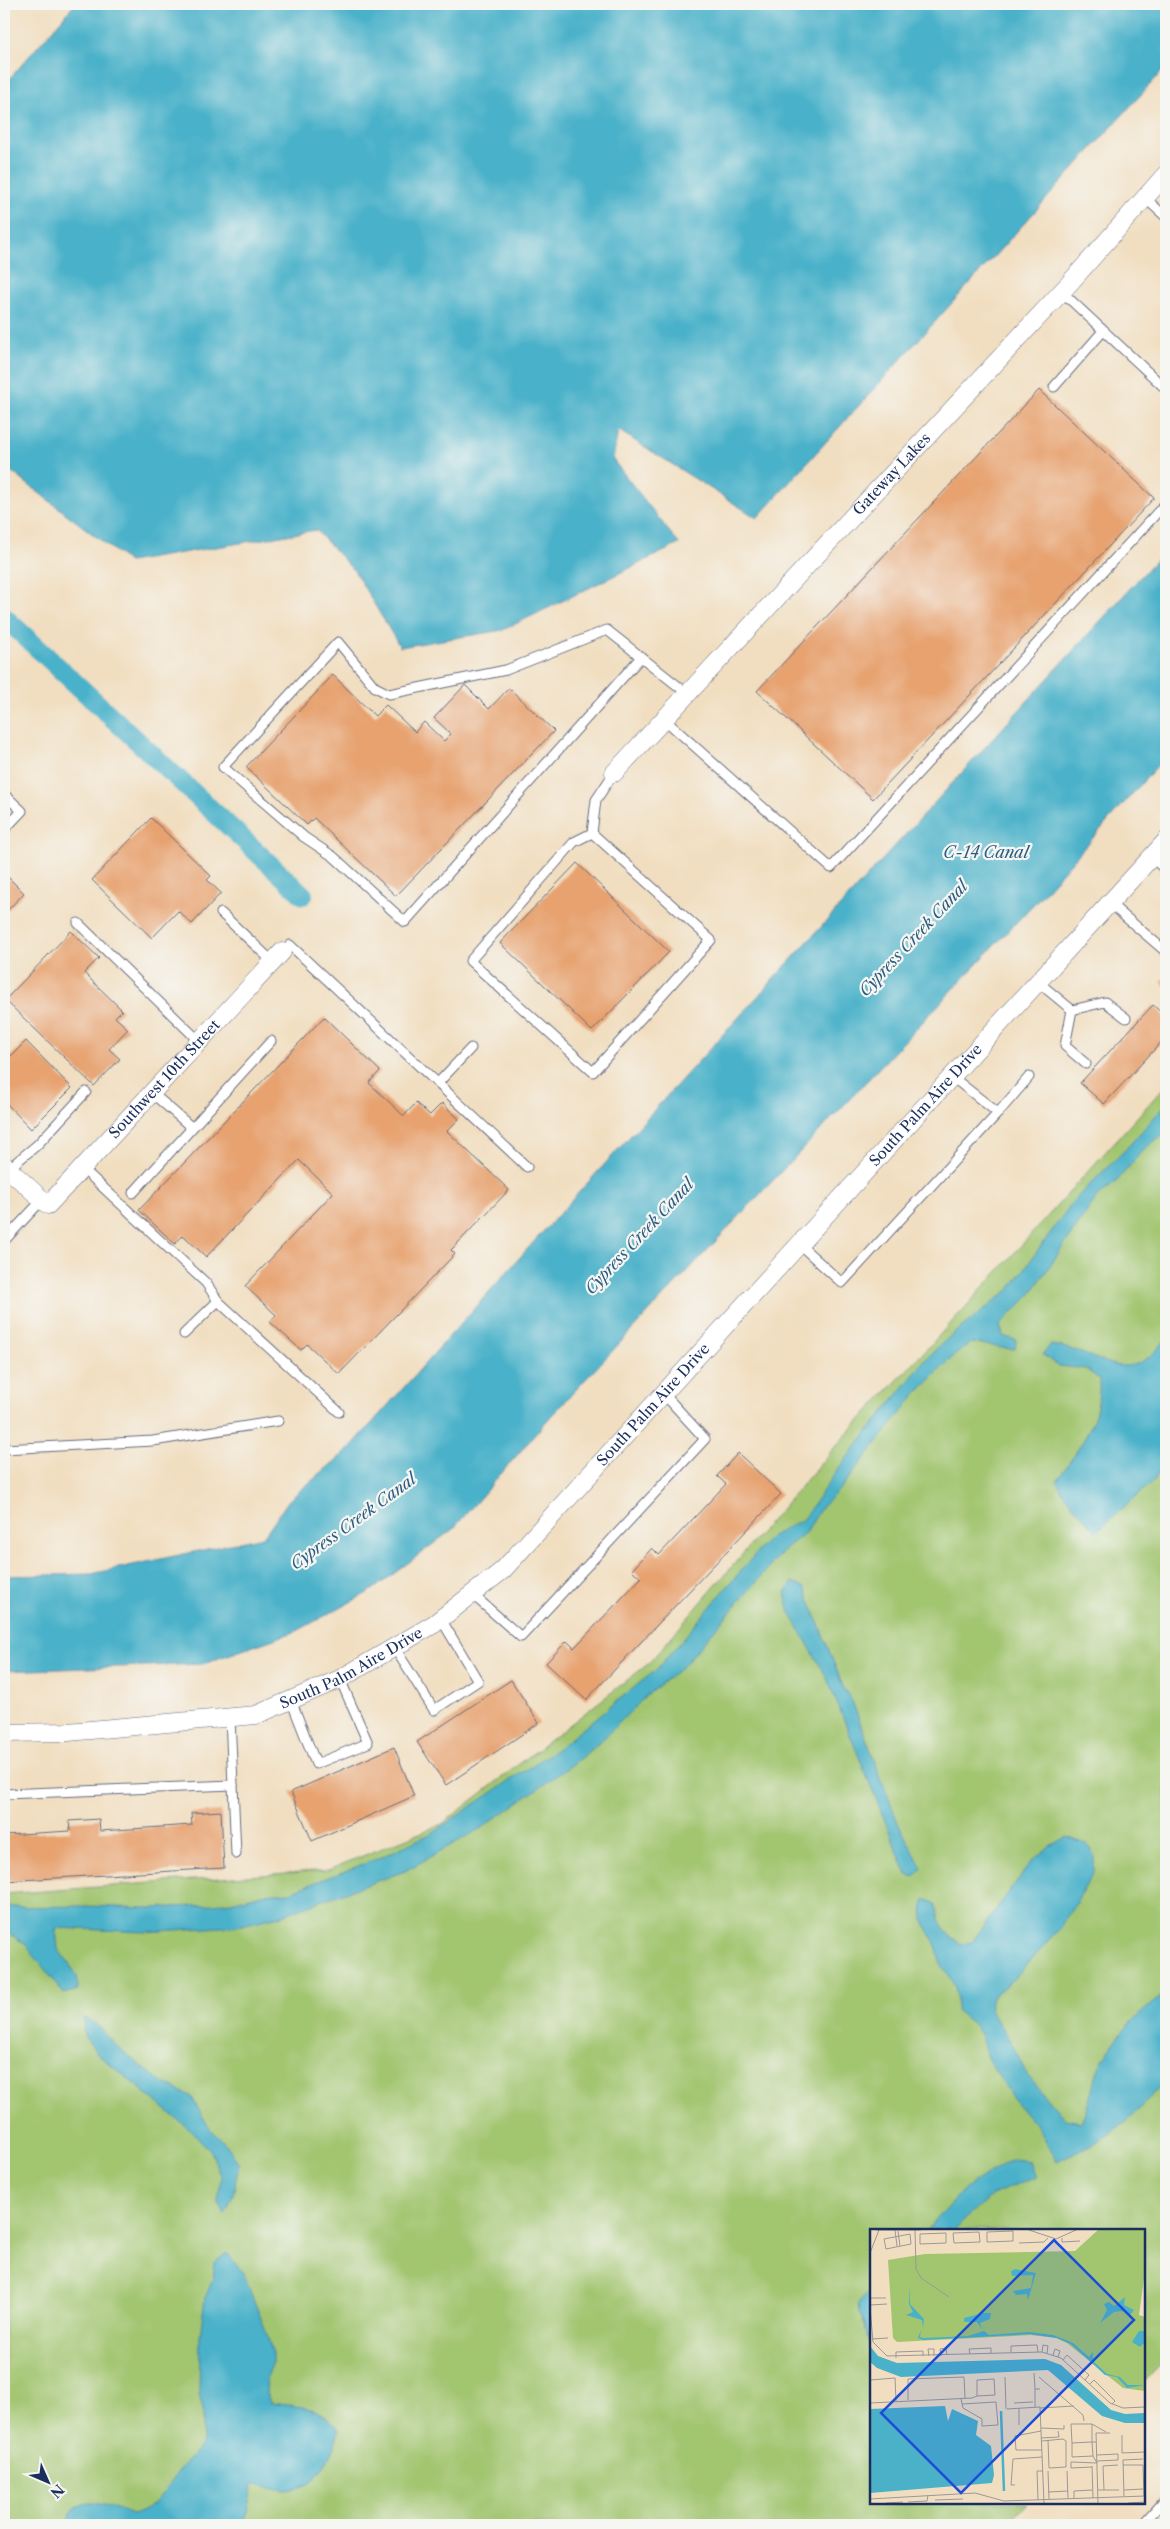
<svg xmlns="http://www.w3.org/2000/svg" width="1170" height="2529" font-family="'Libre Caslon Text',serif">
	<style>
		.green { fill: #a2c56f; stroke: #5e7a66 }
		.water { fill: #4ab1c9; stroke: #327094 }
		.lines { fill: none; stroke-linecap: round; stroke-linejoin: round }
		.canal { stroke: #4ab1c9; stroke-width: 20 }
		.building { fill: #e7a26f }
		.lane-casing { stroke: #666c80; stroke-width: 11 }
		.street-casing { stroke: #666c80; stroke-width: 19 }
		.lane { stroke: #fff; stroke-width: 9 }
		.street { stroke: #fff; stroke-width: 18 }
		.labels { text-anchor: middle; stroke-width: 4.5; stroke-linejoin: round; paint-order: stroke }
		.street-label { font-size: 15px; fill: #1b2f5e; stroke: #f6f6f2 }
		.water-label { font-size: 16px; font-style: italic; fill: #2b5c83; stroke: #f6f6f2 }
		.inset-river { fill: none; stroke: #4ab1c9; stroke-width: 2.5 }
		.inset-road { fill: none; stroke: #9b9899; stroke-width: 1 }
		.view { fill: #1d4ed8; fill-opacity: 0.15; stroke: #1d4ed8; stroke-width: 2.5 }
		.inset-edge { fill: none; stroke: #1b2f5e; stroke-width: 2.5 }
	</style>
	<rect width="100%" height="100%" fill="#f6f6f2"/>
	<filter id="ink" filterUnits="userSpaceOnUse"><feTurbulence type="fractalNoise" baseFrequency=".02" numOctaves="2"/><feDisplacementMap in="SourceGraphic" scale="10" xChannelSelector="R" yChannelSelector="G"/><feConvolveMatrix kernelMatrix="1 2 1 2 8 2 1 2 1" color-interpolation-filters="sRGB"/></filter>
	<filter id="wash" filterUnits="userSpaceOnUse"><feTurbulence type="fractalNoise" baseFrequency=".0096" numOctaves="4" result="noise"/><feDisplacementMap in="SourceGraphic" scale="20" xChannelSelector="R" yChannelSelector="G"/><feGaussianBlur stdDeviation="1.12" result="paint"/><feColorMatrix in="noise" values="0 0 0 0 0 0 0 0 0 0 0 0 0 0 0 0 0 1.4 0 .05"/><feComposite in="paint" operator="in"/></filter>
	<g filter="url(#wash)">
		<rect width="100%" height="100%" fill="#f1dec0"/>
		<!-- green -->
		<polygon class="green" points="1166,1085 1166,2359 1144,2382 1144,2230 871,2230 871,2503 1027,2503 1006,2525 4,2525 4,1894 328,1870 442,1824 648,1664 834,1448 963,1310"/>
		<!-- water -->
		<g class="water">
			<polygon points="75,4 1166,4 1166,67 757,518 618,430 613,460 679,544 503,630 400,647 355,572 316,530 129,562 4,466 4,85"/>
			<polygon points="1166,549 1166,756 1043,894 551,1416 453,1529 371,1591 297,1631 202,1664 4,1671 4,1576 91,1574 263,1537 289,1500 348,1450 530,1246"/>
			<path d="M 1166,1104 L 1166,1132 L 1143,1150 L 1116,1182 L 1097,1197 L 1030,1295 L 1000,1325 L 1003,1336 L 1016,1340 L 1015,1349 C 999,1349 986,1344 970,1343 L 953,1357 L 916,1394 L 841,1488 L 821,1508 L 806,1532 L 786,1548 L 683,1666 L 647,1695 L 599,1743 L 573,1764 L 480,1829 L 405,1871 L 279,1916 L 238,1926 L 144,1932 L 56,1928 L 58,1949 L 77,1975 L 78,1990 L 64,1994 L 25,1944 L 4,1930 L 4,1907 L 84,1906 L 150,1908 L 195,1906 L 231,1902 L 262,1894 L 290,1892 L 379,1858 L 432,1833 L 561,1746 L 656,1670 L 770,1537 L 803,1519 L 842,1464 L 927,1358 L 947,1339 L 1010,1289 L 1074,1200 L 1125,1150 Z"/>
			<path d="M 1166,1339 L 1166,1461 L 1154,1481 L 1096,1532 L 1064,1494 L 1057,1481 C 1079,1446 1102,1422 1099,1379 L 1086,1369 L 1059,1366 L 1043,1355 L 1050,1345 C 1100,1350 1125,1393 1166,1339 Z"/>
			<polygon points="793,1582 805,1588 844,1689 852,1701 898,1823 922,1868 915,1877 907,1875 826,1676 790,1613 785,1593"/>
			<path d="M 1066,1837 L 1086,1844 L 1094,1854 L 1094,1872 L 1062,1926 L 1019,1974 L 992,1997 L 989,2009 L 1012,2044 L 1027,2075 L 1065,2119 L 1081,2122 C 1089,2106 1092,2085 1099,2068 C 1111,2041 1141,2009 1166,1994 L 1166,2078 L 1143,2106 L 1108,2136 L 1057,2161 L 1038,2127 L 1013,2098 L 987,2058 L 981,2036 L 973,2024 L 956,2010 C 960,1985 950,1981 940,1961 C 938,1956 938,1950 936,1946 C 929,1927 917,1921 925,1899 L 935,1903 C 940,1925 943,1933 962,1944 L 972,1942 L 1031,1862 L 1048,1847 Z"/>
			<path d="M 83,2018 C 98,2022 107,2037 118,2047 C 141,2067 163,2085 191,2096 L 210,2129 L 227,2145 L 239,2164 L 233,2195 L 225,2214 L 218,2202 L 221,2178 L 212,2153 L 193,2132 L 98,2054 L 84,2036 Z"/>
			<polygon points="1013,2159 1029,2161 1036,2176 990,2196 954,2230 927,2230 964,2189"/>
			<path d="M 227,2253 L 243,2273 L 266,2331 L 272,2352 L 272,2364 L 267,2379 L 266,2393 L 271,2403 C 298,2407 324,2405 339,2430 C 332,2456 319,2488 287,2490 C 275,2490 265,2484 253,2484 L 244,2525 L 66,2525 C 78,2489 106,2506 133,2515 C 163,2504 160,2495 177,2473 C 185,2462 195,2454 203,2443 L 203,2410 L 199,2394 L 200,2336 L 205,2298 L 213,2279 L 215,2262 Z"/>
			<polygon points="871,2290 871,2352 865,2324 859,2313 858,2304"/>
		</g>
		<g class="lines">
			<!-- canal -->
			<polyline class="canal" points="4,617 303,895"/>
		</g>
		<g id="blocks">
			<!-- building -->
			<g class="building">
				<polygon points="1039,390 1154,498 873,799 757,691"/>
				<polygon points="333,675 375,716 386,705 415,732 424,722 444,741 451,734 434,718 465,685 489,709 509,688 554,731 396,896 314,818 307,825 246,767"/>
				<polygon points="151,818 211,876 207,880 221,893 192,924 178,911 152,938 92,880"/>
				<polygon points="577,863 669,952 592,1031 500,943"/>
				<polygon points="4,873 24,893 4,914"/>
				<polygon points="71,931 99,958 84,973 122,1010 115,1017 128,1029 109,1049 120,1059 94,1086 5,1000"/>
				<polygon points="1166,977 1166,987 1161,982"/>
				<polygon points="1153,1005 1166,1017 1166,1037 1104,1104 1080,1083"/>
				<polygon points="324,1017 380,1071 369,1083 404,1116 416,1103 430,1115 442,1103 459,1119 447,1131 509,1190 451,1250 455,1254 339,1374 307,1344 301,1350 270,1322 276,1315 245,1286 333,1193 299,1160 206,1257 183,1235 175,1244 139,1210"/>
				<polygon points="26,1041 72,1088 31,1129 4,1101 4,1063"/>
				<polygon points="738,1453 781,1494 586,1700 546,1663 567,1641 574,1648 641,1578 632,1570 652,1548 659,1555 726,1484 717,1476"/>
				<polygon points="511,1680 539,1723 446,1785 417,1742"/>
				<polygon points="394,1747 414,1796 312,1841 291,1792"/>
				<polygon points="221,1811 224,1868 4,1881 4,1835 70,1831 69,1821 99,1819 100,1831 192,1825 191,1813"/>
			</g>
		</g>
	</g>
	<g filter="url(#ink)">
		<use href="#blocks" fill-opacity="0" stroke="#666c80" stroke-width="1"/>
		<g class="lines">
			<!-- lane casing -->
			<g class="lane-casing">
				<g id="lane">
					<polyline points="1145,198 1166,217"/>
					<polyline points="1062,292 1166,389"/>
					<polyline points="1054,387 1104,330"/>
					<polyline points="641,657 405,922 334,857 304,837 223,767 338,642 375,687 389,694 506,670 607,630 688,694"/>
					<polyline points="664,719 831,868 1166,503"/>
					<polyline points="4,794 22,811 4,830"/>
					<polyline points="592,833 574,842 470,961 593,1072 711,940 592,833 596,800 614,773"/>
					<polyline points="1151,857 1166,870"/>
					<polyline points="1109,903 1164,950 1166,947"/>
					<polyline points="221,913 273,962"/>
					<polyline points="78,923 199,1041"/>
					<polyline points="290,945 527,1167"/>
					<polyline points="1038,982 1072,1010 1105,1002 1126,1018"/>
					<polyline points="1072,1010 1065,1046 1086,1064"/>
					<polyline points="438,1083 471,1048"/>
					<polyline points="151,1092 191,1127"/>
					<polyline points="998,1113 1029,1077"/>
					<polyline points="82,1168 206,1283 218,1301"/>
					<polyline points="8,1169 37,1145 86,1092"/>
					<polyline points="133,1193 271,1041"/>
					<polyline points="4,1241 42,1200"/>
					<polyline points="799,1244 842,1283 998,1113 951,1076"/>
					<polyline points="184,1334 218,1301 339,1412"/>
					<polyline points="4,1449 153,1441 278,1421"/>
					<polyline points="472,1594 521,1637 705,1439 663,1393"/>
					<polyline points="394,1647 434,1710 478,1681 441,1619"/>
					<polyline points="291,1700 316,1764 368,1743 340,1679"/>
					<polyline points="233,1785 236,1854"/>
					<polyline points="4,1794 233,1785 230,1717"/>
					<polyline points="1142,2525 1166,2498"/>
				</g>
			</g>
			<!-- street casing -->
			<g class="street-casing">
				<g id="street">
					<path id="s1" d="M 614,773 L 1067,286 L 1166,174"/>
					<path id="s2" d="M 4,1165 L 48,1205 L 282,952"/>
					<path id="s3" d="M 4,1733 L 68,1732 L 256,1715 L 340,1679 L 434,1624 L 503,1570 L 1166,841"/>
				</g>
			</g>
			<!-- lane -->
			<use href="#lane" class="lane"/>
			<!-- street -->
			<use href="#street" class="street"/>
		</g>
	</g>
	<g class="labels">
		<!-- street labels -->
		<g class="street-label">
			<text dy="5" stroke="none"><textPath href="#s1" startOffset="408">Gateway Lakes</textPath></text>
			<text dy="5" stroke="none"><textPath href="#s2" startOffset="231">Southwest 10th Street</textPath></text>
			<text dy="5" stroke="none"><textPath href="#s3" startOffset="1169">South Palm Aire Drive</textPath></text>
			<text dy="5" stroke="none"><textPath href="#s3" startOffset="764">South Palm Aire Drive</textPath></text>
			<text dy="5" stroke="none"><textPath href="#s3" startOffset="359">South Palm Aire Drive</textPath></text>
		</g>
		<!-- water labels -->
		<g class="water-label">
			<text x="986" y="858">C-14 Canal</text>
			<text transform="translate(913 938) rotate(-47)" y="6">Cypress Creek Canal</text>
			<text transform="translate(639 1236) rotate(-47)" y="6">Cypress Creek Canal</text>
			<text transform="translate(353 1521) rotate(-36)" y="6">Cypress Creek Canal</text>
		</g>
	</g>
	<!-- overview -->
	<g transform="translate(870 2229)">
		<rect width="275" height="275" fill="#f1dec0"/>
		<path d="M 228,1 L 275,1 L 275,42 L 269,86 L 275,88 L 275,162 L 253,159 L 197,114 L 186,109 L 161,106 L 27,113 L 23,109 L 18,31 L 55,25 L 205,22 Z" fill="#a2c56f"/>
		<path d="M 145,40 L 166,44 L 158,71 L 157,65 L 146,66 L 143,62 L 161,59 L 163,46 L 142,47 L 141,42 ZM 40,56 L 40,75 L 54,90 L 53,99 L 52,91 L 36,86 L 43,83 L 39,75 ZM 255,68 L 254,76 L 264,81 L 260,86 L 252,82 L 244,83 L 230,94 L 237,81 L 234,75 L 239,73 L 244,77 ZM 113,84 L 121,84 L 120,90 L 110,94 L 112,100 L 107,93 L 94,93 L 94,89 ZM 51,101 L 50,108 L 54,109 L 98,107 L 114,102 L 119,106 L 158,103 L 183,106 L 203,114 L 219,128 L 223,123 L 223,132 L 237,145 L 250,148 L 258,156 L 275,156 L 257,159 L 247,148 L 235,146 L 201,115 L 187,109 L 160,105 L 53,111 L 48,109 ZM 269,102 L 275,102 L 275,113 L 270,118 L 262,113 ZM 0,117 L 8,127 L 27,134 L 175,130 L 191,136 L 241,181 L 255,185 L 275,184 L 275,194 L 255,194 L 232,187 L 178,141 L 31,148 L 7,139 L 0,133 ZM 75,177 L 78,192 L 82,180 L 108,192 L 106,206 L 121,217 L 124,246 L 122,254 L 0,264 L 0,180 Z" fill="#4ab1c9"/>
		<path class="inset-river" d="M 131,182 L 134,262"/>
		<path class="inset-road" d="M 6,1 L 51,1M 25,1 L 27,17M 45,1 L 46,40 L 51,49 L 79,68M 159,1 L 186,10 L 206,1M 28,2 L 30,17M 143,2 L 143,12 L 117,13 L 117,3 ZM 109,3 L 110,13 L 84,14 L 83,4 ZM 76,4 L 76,14 L 50,15 L 50,5 ZM 40,5 L 41,15 L 16,20 L 14,10 ZM 192,9 L 192,13 L 210,12M 149,14 L 174,13 L 178,9M 0,24 L 9,1M 0,69 L 16,69M 0,76 L 17,75M 0,78 L 3,113 L 17,127 L 172,123 L 191,129 L 240,174 L 253,179 L 275,178M 2,110 L 18,109M 141,123 L 141,117 L 167,116 L 168,123M 172,123 L 173,116 L 178,117 L 177,124M 100,125 L 99,120 L 121,119 L 121,124M 183,126 L 185,120 L 190,122 L 188,128M 59,127 L 58,120 L 64,120 L 64,127M 71,127 L 70,120 L 76,119 L 77,126M 26,129 L 26,123 L 53,122 L 53,127M 193,131 L 197,126 L 219,146 L 215,151M 164,144 L 165,160 L 170,160M 135,148 L 136,180M 169,148 L 213,186 L 214,192M 0,151 L 25,149 L 26,172M 220,155 L 224,151 L 245,172 L 242,175M 165,160 L 165,179M 91,170 L 93,179 L 112,190 L 112,197 L 128,196 L 126,173 L 92,175M 38,171 L 38,150 L 94,148 L 95,169M 0,174 L 102,169 L 107,167 L 107,151 L 124,150 L 125,166 L 107,167M 144,174 L 163,173M 149,179 L 149,196M 170,179 L 204,177M 137,180 L 170,178 L 174,274M 222,195 L 236,203M 171,199 L 194,200 L 194,196M 171,202 L 145,207 L 146,221 L 172,221M 252,206 L 252,224 L 275,223M 171,209 L 189,208 L 188,202M 172,212 L 193,210 L 196,212 L 196,238 L 179,239 L 178,211M 202,214 L 201,195 L 222,195 L 222,213 L 223,227 L 202,228 L 202,214 L 222,213 L 226,213M 227,226 L 248,225 L 248,231 L 227,232M 253,236 L 273,236 L 274,267M 222,237 L 223,269M 222,238 L 201,239 L 201,233 L 227,234 L 223,227M 178,242 L 179,270M 197,242 L 198,270M 145,256 L 141,256 L 143,230 L 172,228M 228,261 L 249,261M 234,261 L 233,237 L 248,236M 254,261 L 273,260M 178,263 L 198,262M 254,267 L 253,231 L 273,230M 204,269 L 204,262 L 222,261M 0,270 L 105,264 L 134,272 L 275,267M 65,271 L 93,270M 168,271 L 167,242 L 173,242M 38,273 L 57,272 L 58,266M 16,274 L 33,273M 228,274 L 226,204 L 240,204M 258,274 L 275,273"/>
		<path class="view" d="M 184,11 L 264,91 L 91,264 L 11,184 Z"/>
		<rect width="275" height="275" class="inset-edge"/>
	</g>
	<!-- margin -->
	<rect width="1170" height="2529" fill="none" stroke="#f6f6f2" stroke-width="20"/>
	<!-- north arrow -->
	<g transform="translate(48 2482) rotate(135)" stroke="#f6f6f2" stroke-width="4" paint-order="stroke">
	<path d="M0-4L9 19L0 12L-9 19Z" fill="#1b2f5e"/>
	<text y="-8" font-size="14" font-weight="bold" text-anchor="middle" fill="#1b2f5e">N</text>
	</g>
</svg>
